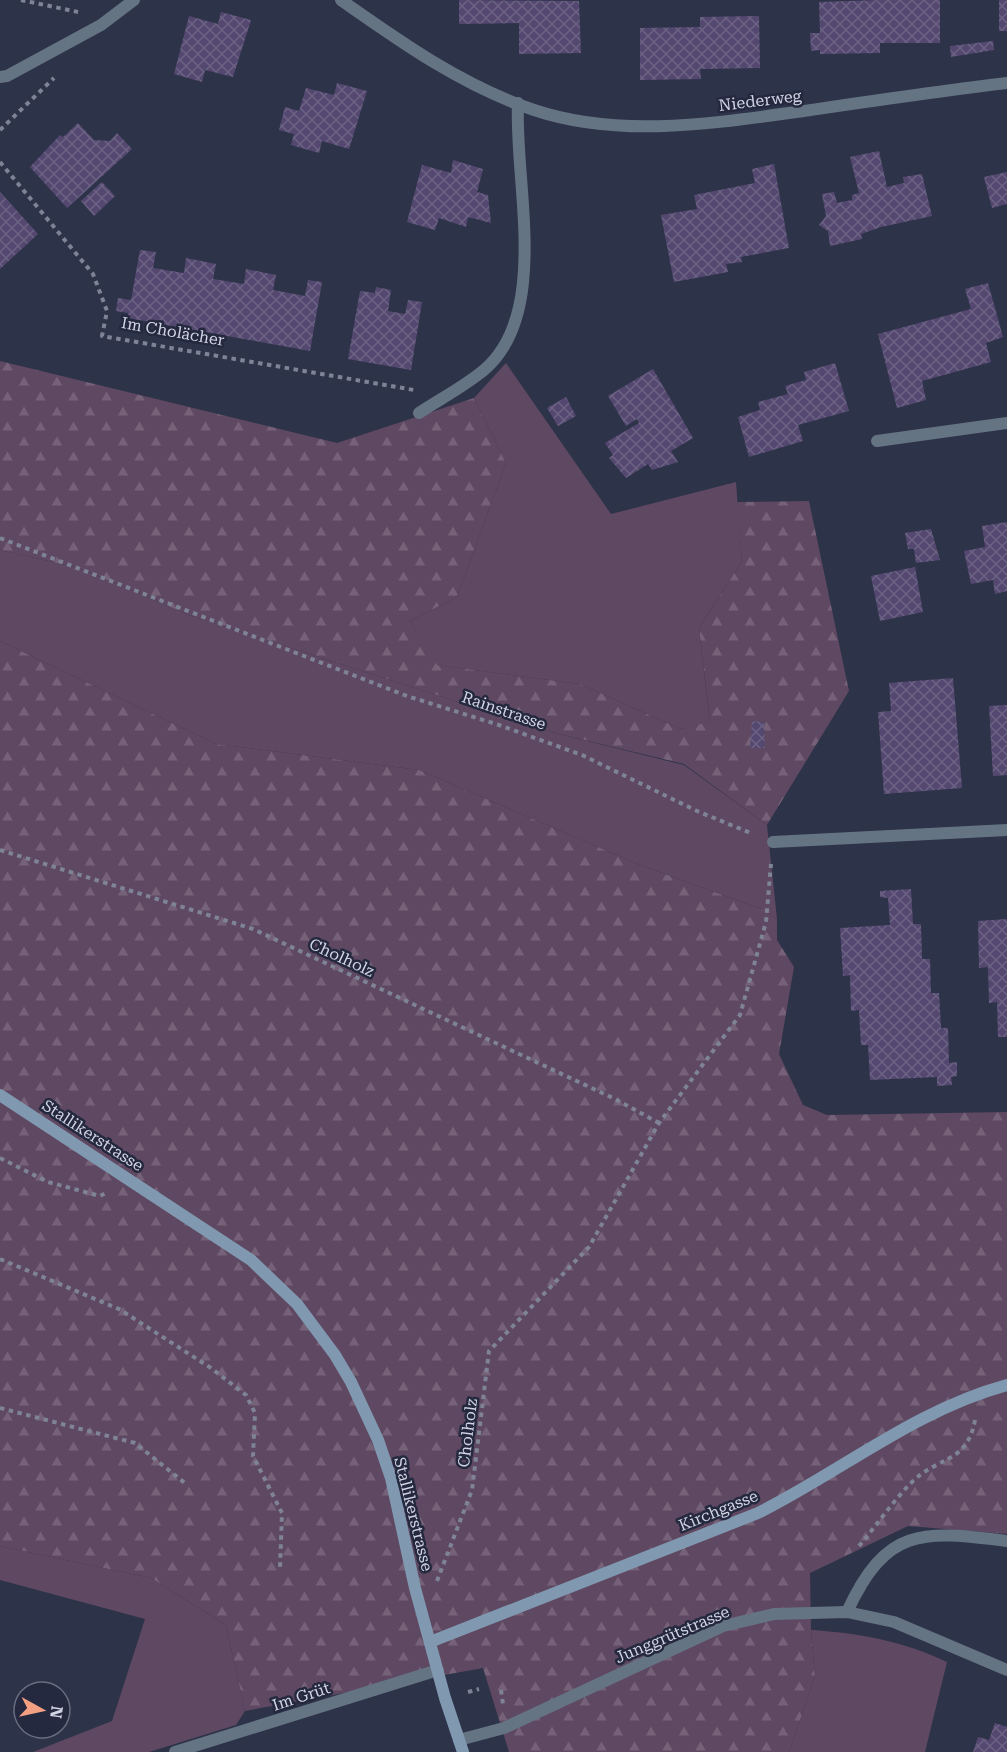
<svg xmlns="http://www.w3.org/2000/svg" width="1007" height="1752" font-family="'Roboto Serif',serif">
	<style>
		.grass { fill: #5f4861 }
		.forest { fill: url(#forest-firs) }
		.building { fill: url(#building-cross-hatch) }
		.lines { fill: none; stroke-linecap: round; stroke-linejoin: round }
		.path { stroke: #7e8395; stroke-width: 4; stroke-dasharray: 4.5 4.5; stroke-linecap: butt }
		.lane { stroke: #657483; stroke-width: 12 }
		.street { stroke: #657483; stroke-width: 12 }
		.secondary { stroke: #8098b0; stroke-width: 12 }
		.labels { text-anchor: middle; stroke-width: 5; stroke-linejoin: round; paint-order: stroke }
		.street-label { font-size: 16px; fill: #d0d4e3; stroke: #24293f }
	</style>
	<defs>
		<pattern id="forest-firs" width="22" height="20" patternUnits="userSpaceOnUse" patternTransform="scale(1.5)"><rect width="22" height="20" fill="#5f4861"/><path d="M5 1l3.5 6h-7zM16 11l3.5 6h-7z" fill="#756278"/></pattern>
		<pattern id="building-cross-hatch" width="8" height="8" patternUnits="userSpaceOnUse" patternTransform="scale(1.5)"><rect width="8" height="8" fill="#554870"/><path d="M0 0l8 8M0 8l8-8" fill="none" stroke="#6c6284"/></pattern>
	</defs>
	<rect width="100%" height="100%" fill="#2d3349"/>
	<!-- grass -->
	<g class="grass">
		<polygon points="506,363 611,514 736,482 742,561 699,628 710,723 681,729 580,684 436,665 410,621 457,597 506,463 474,398"/>
		<polygon points="0,550 79,568 189,615 551,732 684,765 767,825 777,919 764,910 640,865 419,770 216,744 0,641"/>
		<polygon points="0,1546 151,1578 226,1625 245,1711 236,1725 149,1752 33,1752 112,1721 145,1619 0,1580"/>
		<path d="M 811,1630 C 859,1633 903,1641 947,1662 L 925,1752 L 789,1752 L 815,1677 Z"/>
	</g>
	<!-- forest -->
	<g class="forest">
		<polygon points="0,361 337,443 474,398 506,463 457,597 410,621 437,665 580,684 681,729 710,722 699,628 742,561 737,502 809,501 849,691 767,825 684,764 551,732 189,615 79,568 0,550"/>
		<polygon points="0,641 216,744 419,770 640,865 764,910 777,919 777,940 794,967 779,1054 803,1105 827,1115 1007,1112 1007,1534 908,1526 810,1573 811,1630 815,1677 789,1752 509,1752 483,1668 245,1711 226,1625 151,1578 0,1546"/>
	</g>
	<!-- building -->
	<g class="building">
		<polygon points="459,0 579,1 581,53 519,54 519,23 459,24"/>
		<polygon points="879,0 940,0 940,43 880,43 880,53 820,54 820,50 811,51 810,33 820,33 819,2"/>
		<rect x="999" y="0" width="8" height="31"/>
		<polygon points="221,12 251,20 233,77 205,70 202,82 174,74 189,16 218,24"/>
		<polygon points="759,16 760,68 700,69 701,79 640,80 640,28 700,27 700,17"/>
		<polygon points="993,41 994,50 951,57 950,46"/>
		<polygon points="337,83 367,91 349,149 322,141 319,153 291,145 294,134 279,130 285,107 299,111 306,88 334,95"/>
		<polygon points="78,123 94,140 110,141 117,133 132,149 67,208 30,167 60,135 63,137"/>
		<polygon points="879,151 887,187 904,183 903,177 922,174 932,216 881,227 861,234 862,239 830,246 828,231 819,225 826,216 822,194 834,192 837,203 852,200 852,195 859,193 850,157"/>
		<polygon points="453,160 483,169 477,192 488,195 491,223 468,217 466,227 439,218 435,230 407,222 422,165 451,173"/>
		<polygon points="774,164 789,248 741,257 742,262 726,264 728,272 674,282 661,215 697,209 694,195 755,183 752,169"/>
		<polygon points="1007,172 1007,204 992,208 984,177"/>
		<polygon points="102,182 115,196 94,216 81,201"/>
		<polygon points="0,192 38,234 0,269"/>
		<polygon points="140,250 156,252 153,268 184,273 186,258 216,264 213,279 244,284 246,269 276,275 273,290 305,296 308,280 322,282 310,351 128,318 128,313 116,311 118,298 131,300"/>
		<polygon points="988,283 1003,337 986,343 991,362 922,381 926,400 897,408 878,334 971,309 965,289"/>
		<polygon points="376,287 391,290 388,311 405,314 408,300 422,302 411,370 348,359 360,291 375,293"/>
		<polygon points="835,363 849,411 798,425 803,441 749,457 738,417 760,410 758,402 788,394 785,386 806,380 804,372"/>
		<polygon points="653,369 693,438 671,451 678,462 652,470 648,464 626,478 609,458 613,455 605,443 639,423 637,419 626,426 608,396"/>
		<polygon points="566,397 576,416 558,426 547,408"/>
		<polygon points="1007,522 1007,591 995,594 993,580 971,584 964,551 985,547 982,526"/>
		<polygon points="931,529 940,560 916,563 914,549 908,549 905,533"/>
		<polygon points="915,567 923,612 880,621 871,576"/>
		<polygon points="953,678 962,788 884,794 878,712 891,711 889,683"/>
		<polygon points="1007,705 1007,775 993,776 989,706"/>
		<polygon points="752,721 764,722 765,748 750,748"/>
		<polygon points="911,889 913,924 921,924 922,959 930,959 931,993 939,993 941,1028 948,1028 949,1063 957,1062 957,1076 951,1077 952,1085 937,1086 937,1077 870,1080 868,1045 861,1045 859,1010 851,1011 850,975 843,976 840,928 890,925 888,898 880,897 880,891"/>
		<polygon points="1007,919 1007,1037 998,1037 997,1002 989,1003 988,967 979,968 978,921"/>
		<polygon points="995,1723 1007,1727 1007,1752 973,1752 978,1737 989,1740"/>
	</g>
	<g class="lines">
		<!-- path -->
		<g class="path">
			<polyline points="21,0 78,12"/>
			<polyline points="0,130 54,78"/>
			<polyline points="0,162 93,274 107,311 102,336 414,390"/>
			<polyline points="0,538 407,696 499,725 582,755 697,811 753,834"/>
			<polyline points="0,850 253,929 615,1099 659,1123"/>
			<polyline points="0,1158 48,1182 100,1196 108,1192"/>
			<polyline points="0,1259 119,1309 211,1368 246,1395 255,1413 253,1456 282,1513 280,1568"/>
			<polyline points="0,1408 135,1443 186,1484"/>
			<path d="M 859,1546 C 877,1525 893,1501 912,1482 C 938,1456 967,1464 975,1420"/>
			<polyline points="437,1581 472,1490 489,1351 589,1247 659,1123 740,1015 766,922 771,864"/>
			<polyline points="501,1690 503,1704"/>
			<polyline points="468,1692 479,1689"/>
		</g>
		<!-- lane -->
		<g class="lane">
			<path d="M 419,413 C 440,399 465,386 484,370 C 551,313 514,182 518,103"/>
			<polyline points="877,441 1007,423"/>
		</g>
		<!-- street -->
		<g class="street">
			<path d="M 341,0 C 402,43 463,86 534,110 C 621,139 715,123 804,111 C 872,101 939,91 1007,83"/>
			<polyline points="0,77 7,76 101,25 134,0"/>
			<polyline points="773,842 1007,830"/>
			<path d="M 847,1612 C 886,1527 922,1530 1007,1541"/>
			<polyline points="459,1740 504,1728 723,1626 774,1614 847,1612 894,1622 1007,1670"/>
			<polyline points="175,1752 438,1670"/>
		</g>
		<!-- secondary -->
		<g class="secondary">
			<polyline points="0,1095 251,1260 297,1304 335,1355 351,1382 378,1440 391,1478 415,1588 445,1698 463,1752"/>
			<path d="M 430,1642 L 758,1513 C 842,1471 915,1410 1007,1385"/>
		</g>
	</g>
	<g class="labels">
		<!-- street labels -->
		<g class="street-label">
			<text transform="translate(760 100) rotate(-7)" y="6">Niederweg</text>
			<text transform="translate(173 331) rotate(10)" y="6">Im Cholächer</text>
			<text transform="translate(504 710) rotate(19)" y="6">Rainstrasse</text>
			<text transform="translate(342 957) rotate(25)" y="6">Cholholz</text>
			<text transform="translate(93 1135) rotate(33)" y="6">Stallikerstrasse</text>
			<text transform="translate(467 1433) rotate(-83)" y="6">Cholholz</text>
			<text transform="translate(718 1510) rotate(-22)" y="6">Kirchgasse</text>
			<text transform="translate(414 1514) rotate(76)" y="6">Stallikerstrasse</text>
			<text transform="translate(672 1634) rotate(-23)" y="6">Junggrütstrasse</text>
			<text transform="translate(301 1696) rotate(-18)" y="6">Im Grüt</text>
		</g>
	</g>
	<!-- north arrow -->
	<g transform="translate(42 1710) rotate(98)"><circle r="28" fill="#24293f" stroke="#696d81" stroke-width="1.5"/>
	<path d="M0-4.5L10 22L0 15L-10 22Z" fill="#f39f82"/>
	<text y="-9" font-size="16" font-weight="bold" text-anchor="middle" fill="#d0d4e3">N</text>
	</g>
</svg>
